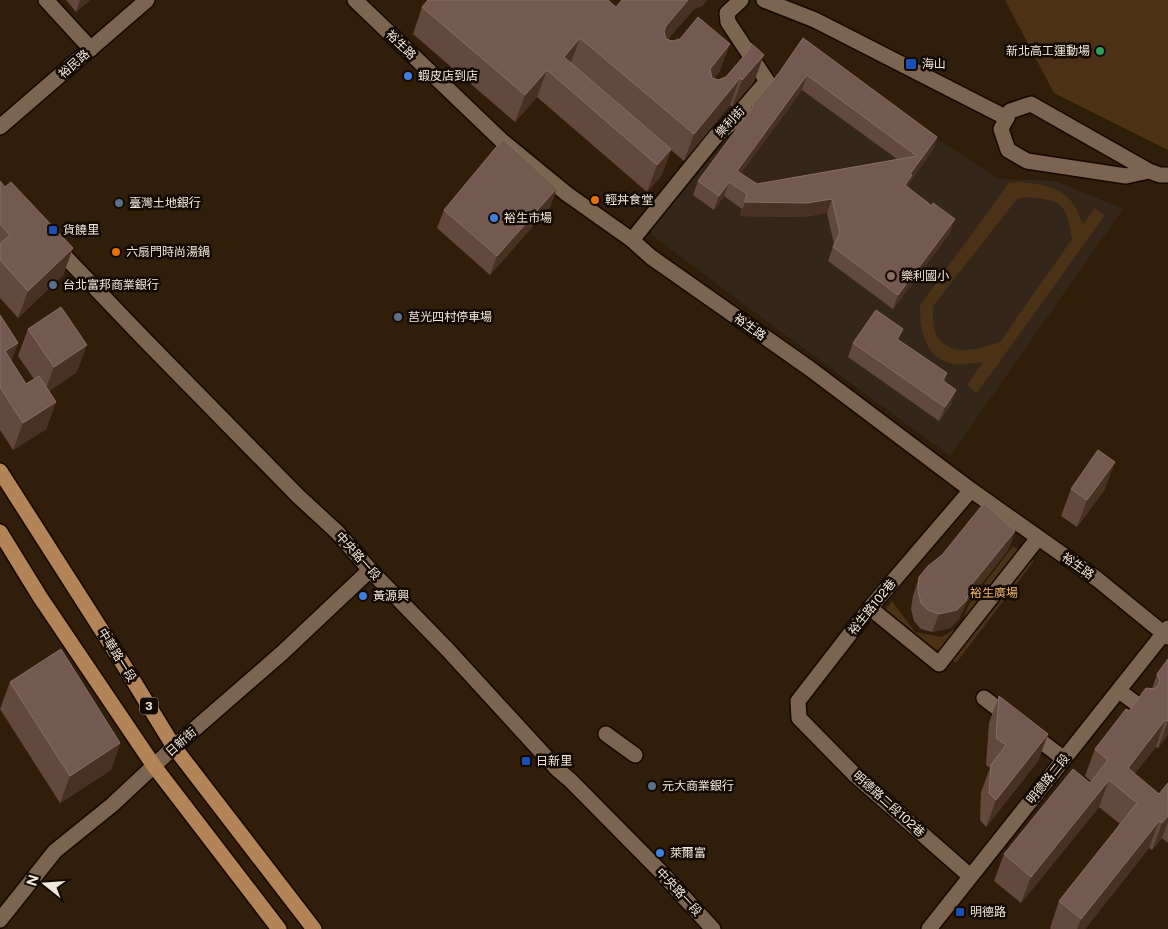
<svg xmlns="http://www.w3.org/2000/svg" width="1168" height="929" font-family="'Public Sans','Noto Sans TC',sans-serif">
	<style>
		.education { fill: #342719 }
		.green { fill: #4b3116; fill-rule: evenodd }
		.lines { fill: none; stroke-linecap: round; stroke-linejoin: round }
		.street-casing { stroke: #170700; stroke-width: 18 }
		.secondary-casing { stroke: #170700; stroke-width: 18 }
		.primary-casing { stroke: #170700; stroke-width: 18 }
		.street { stroke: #7b6550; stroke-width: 15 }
		.secondary { stroke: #7b6550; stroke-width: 15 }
		.primary { stroke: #b28458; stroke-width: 15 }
		.wall { fill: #63483e; fill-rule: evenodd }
		.shaded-wall { fill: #483022 }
		.building { fill: #73594f; stroke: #876f65; fill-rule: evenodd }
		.leisure-dot { fill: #2e9e5b; stroke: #120a03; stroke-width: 2 }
		.transit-dot { fill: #1a4fb4; stroke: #120a03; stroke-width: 2 }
		.shop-dot { fill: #3f7fe0; stroke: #120a03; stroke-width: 2 }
		.food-dot { fill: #e8710a; stroke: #120a03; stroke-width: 2 }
		.service-dot { fill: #5c6f8a; stroke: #120a03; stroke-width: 2 }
		.education-dot { fill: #8d6e63; stroke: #120a03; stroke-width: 2 }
		.labels { text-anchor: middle; stroke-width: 5; stroke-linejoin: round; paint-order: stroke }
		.shield { fill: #120a03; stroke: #b0a59a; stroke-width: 1 }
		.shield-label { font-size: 11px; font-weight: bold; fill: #f4e7db }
		.street-label { font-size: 12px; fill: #f4e7db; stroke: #120a03 }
		.poi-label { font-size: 12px; fill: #f4e7db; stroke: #120a03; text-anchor: start }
		.park-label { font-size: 12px; fill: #f7b36c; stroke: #120a03 }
	</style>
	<rect width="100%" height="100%" fill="#301e0a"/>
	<!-- education -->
	<polygon class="education" points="798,48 999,179 1055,181 1123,209 950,456 761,317 652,235 651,228 722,145"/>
	<!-- green -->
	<g class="green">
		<polygon points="1005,0 1168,0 1168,150 1054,93"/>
		<path d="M 1020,182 C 1039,184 1063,187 1074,205 C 1078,211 1080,218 1083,224 L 1095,208 L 1105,215 L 977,393 L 967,385 L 983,362 C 974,363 965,365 956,364 C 925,361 920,331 920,305 L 1009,183 ZM 1029,197 C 1065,201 1066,205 1072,239 L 1000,342 C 979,349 949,359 936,334 C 932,326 933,315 933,306 L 1017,199 Z"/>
		<polygon points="1013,546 1034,561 956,663 937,649 927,662 876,622 892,601 915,632 942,637 961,625 969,604"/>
	</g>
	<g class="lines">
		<!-- street casing -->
		<g class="street-casing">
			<g id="street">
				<polyline points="46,0 91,49"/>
				<polyline points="355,0 501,140 567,194 632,240 651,257 809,368 971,490 1097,579 1168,637"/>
				<polyline points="764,0 815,20 1007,118"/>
				<polyline points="1149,171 1126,176 1027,161 1008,150 1001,129 1010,111 1031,104 1149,171 1160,175 1168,175"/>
				<polyline points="632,240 716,136 730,124 767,81 728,22 727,13 741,0"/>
				<polyline points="870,608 939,664 1038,538"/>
				<polyline points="1119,691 1141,707"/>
				<polyline points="984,698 1010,718"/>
				<polyline points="1029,732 1064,759"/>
				<polyline points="606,734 635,755"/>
				<polyline points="970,876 855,775 799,718 798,701 870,608 971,490"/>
				<polyline points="0,920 55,851 112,805 174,747 282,653 370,570"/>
			</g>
		</g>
		<!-- secondary casing -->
		<g class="secondary-casing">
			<g id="secondary">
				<polyline points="0,127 147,0"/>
				<polyline points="55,246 144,339 298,496 337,532 370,570 447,649 557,769 570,780 659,870 713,929"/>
				<polyline points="929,929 1168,628"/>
			</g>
		</g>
		<!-- primary casing -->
		<g class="primary-casing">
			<g id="primary">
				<polyline points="0,471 120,659 174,747 314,929"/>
				<polyline points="0,532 40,597 154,766 279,929"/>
			</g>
		</g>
		<!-- street -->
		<use href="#street" class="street"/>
		<!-- secondary -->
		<use href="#secondary" class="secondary"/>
		<!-- primary -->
		<use href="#primary" class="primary"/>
	</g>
	<!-- wall -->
	<g class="wall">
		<polygon points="66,0 90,0 76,12"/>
		<polygon points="622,0 707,0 702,6 694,9 668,39 720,71 714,78 718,80 726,77 748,51 751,43 754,82 732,107 730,105 684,161 671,150 661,176 647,192 537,97 515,122 413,34 422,7 616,7"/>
		<path d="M 803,38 L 937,137 L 932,151 L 910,182 L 908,187 L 950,233 L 893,309 L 828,261 L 834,244 L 827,213 L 802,217 L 740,216 L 742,209 L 724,196 L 714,210 L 693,195 L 698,181 L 749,112 L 752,105 L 779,73 ZM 802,90 L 897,159 L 757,184 L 741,173 Z"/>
		<polygon points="0,181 5,187 73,248 63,275 18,318 0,298"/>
		<polygon points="557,188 550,207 490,275 437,228 444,210"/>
		<polygon points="0,315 18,343 11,361 26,384 34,379 18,356 28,329 77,372 49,391 56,402 46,429 13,450 0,430"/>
		<polygon points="899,340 947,373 944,382 951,404 939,421 848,357 853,343"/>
		<polygon points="1071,489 1105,489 1077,527 1061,516"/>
		<polygon points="1015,531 1008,550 966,603 959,619 950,628 932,632 921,629 914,621 911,609 913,596 919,577"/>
		<polygon points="1168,659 1168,735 1158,748 1156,747 1134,774 1159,794 1168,783 1168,843 1162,838 1152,850 1149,848 1085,929 1051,929 1050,928 1059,901 1120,824 1099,807 1021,903 994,881 1004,854 1090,783 1091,781 1085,776 1095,749 1129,711 1152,689 1157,674"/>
		<polygon points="10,682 120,743 111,770 60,803 0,709"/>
		<polygon points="999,696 1048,734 1038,761 986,827 980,820 981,792 990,768 986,765 989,723"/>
	</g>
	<!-- shaded-wall -->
	<g class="shaded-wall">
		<polygon points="80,0 90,0 76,12"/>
		<polygon points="688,0 707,0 702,6 694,9 656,53 666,26"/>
		<polygon points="580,38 570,65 564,57"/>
		<polygon points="730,44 720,71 700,96 710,69"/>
		<polygon points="764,55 754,82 732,107 742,80"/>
		<polygon points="547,70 537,97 515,122 525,95"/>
		<polygon points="807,75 802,90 732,185 737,171"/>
		<polygon points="740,78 730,105 684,161 694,134"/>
		<polygon points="937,137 932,151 910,182 907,189 900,200 910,174"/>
		<polygon points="671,149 661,176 647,192 657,165"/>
		<polygon points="729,182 724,196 714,210 719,196"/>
		<polygon points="557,188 550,207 490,275 497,256"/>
		<polygon points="832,199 827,213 802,217 740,216 745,202"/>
		<polygon points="955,219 950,233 893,309 898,295"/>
		<polygon points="73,248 63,275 18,318 28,291"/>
		<polygon points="903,329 898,343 897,339"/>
		<polygon points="18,343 8,370 5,351"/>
		<polygon points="87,345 77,372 44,394 54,367"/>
		<polygon points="956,390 951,404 939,421 945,407"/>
		<polygon points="56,402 46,429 13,450 23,423"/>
		<polygon points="1115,462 1105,489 1077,527 1087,500"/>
		<polygon points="1015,531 1008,550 966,603 959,619 950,628 932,632 939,614 972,584"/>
		<polygon points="1165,720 1156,747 1122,790 1128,768"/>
		<polygon points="1168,721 1168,735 1158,748"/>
		<polygon points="1048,734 1038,761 986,827 996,800"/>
		<polygon points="120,743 111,770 60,803 70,776"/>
		<polygon points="1109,780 1099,807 1021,903 1031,877"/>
		<polygon points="1168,816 1168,822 1162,838 1152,850 1162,823"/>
		<polygon points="1159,821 1149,848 1085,929 1077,929 1081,919"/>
	</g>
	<!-- building -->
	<g class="building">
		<polygon points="428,0 608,0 616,7 622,0 688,0 666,26 664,31 666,39 672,41 680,39 698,17 730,44 710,69 712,78 718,80 726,77 749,50 751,43 764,55 742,80 740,78 694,134 580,38 564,57 671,149 657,165 547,70 525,95 422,7"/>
		<path d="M 803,38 L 937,137 L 910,174 L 912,175 L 905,185 L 932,206 L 933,203 L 955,219 L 898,295 L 833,247 L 840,233 L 832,199 L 807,203 L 745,202 L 747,194 L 729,182 L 719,196 L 698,181 L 753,107 L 752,105 L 779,73 ZM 807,75 L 917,156 L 757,184 L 737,171 Z"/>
		<polygon points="503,139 557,188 497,256 444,210"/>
		<polygon points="0,181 5,187 11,182 73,248 28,291 0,260 0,244 10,235 0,224"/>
		<polygon points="61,307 87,345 54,367 28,329"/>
		<polygon points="876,310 903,329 897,339 947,373 942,380 956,390 945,407 853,343"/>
		<polygon points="0,315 18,343 5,351 26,384 39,376 56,402 23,423 0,387"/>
		<polygon points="1098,450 1115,462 1087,500 1071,489"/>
		<polygon points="984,503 1015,531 972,584 966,601 957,610 939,614 928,610 921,603 918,590 919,577 928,566 942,555"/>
		<polygon points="61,649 120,743 70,776 10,682"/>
		<polygon points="1168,659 1168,721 1165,720 1128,768 1159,794 1168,783 1168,816 1162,823 1159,821 1081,919 1059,901 1137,803 1109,780 1031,877 1004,854 1073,769 1090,783 1108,760 1095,749 1126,709 1129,711 1146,688 1154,689 1158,686 1160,681 1157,674"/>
		<polygon points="999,696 1048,734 996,800 989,793 991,765 1006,745 996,738"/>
	</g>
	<!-- markers -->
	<circle class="leisure-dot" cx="1100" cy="51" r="5"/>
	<g class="transit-dot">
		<rect x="905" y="58" width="12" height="12" rx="2.5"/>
		<rect x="48" y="225" width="10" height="10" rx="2.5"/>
		<rect x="521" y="756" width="10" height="10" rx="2.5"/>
		<rect x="955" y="907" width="10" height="10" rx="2.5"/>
	</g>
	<g class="shop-dot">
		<circle cx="408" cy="76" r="5"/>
		<circle cx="494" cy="218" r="5"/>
		<circle cx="363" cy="596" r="5"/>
		<circle cx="660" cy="853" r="5"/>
	</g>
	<g class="food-dot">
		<circle cx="595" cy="200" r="5"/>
		<circle cx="116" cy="252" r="5"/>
	</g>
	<g class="service-dot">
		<circle cx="119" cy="203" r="5"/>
		<circle cx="53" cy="285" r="5"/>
		<circle cx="398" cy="317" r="5"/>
		<circle cx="652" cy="786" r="5"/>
	</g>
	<circle class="education-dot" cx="891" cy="276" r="5"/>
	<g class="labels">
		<!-- shield labels -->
		<rect class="shield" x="140" y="697.5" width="18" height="17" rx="4"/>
		<g class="shield-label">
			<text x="149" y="710">3</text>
		</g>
		<!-- street labels -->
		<g class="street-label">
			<text transform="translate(401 45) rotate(44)" y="4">裕生路</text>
			<text transform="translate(74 64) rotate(-41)" y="4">裕民路</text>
			<text transform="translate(730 122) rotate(-47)" y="4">樂利街</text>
			<text transform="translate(750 327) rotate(36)" y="4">裕生路</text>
			<text transform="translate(358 556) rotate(48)" y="4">中央路一段</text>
			<text transform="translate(1078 566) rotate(35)" y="4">裕生路</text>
			<text transform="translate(872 607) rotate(-51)" y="4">裕生路102巷</text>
			<text transform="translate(117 655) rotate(58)" y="4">中華路一段</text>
			<text transform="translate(181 742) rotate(-42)" y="4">日新街</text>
			<text transform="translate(1048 779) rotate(-51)" y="4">明德路二段</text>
			<text transform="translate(889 804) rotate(42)" y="4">明德路二段102巷</text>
			<text transform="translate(679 892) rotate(47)" y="4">中央路一段</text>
		</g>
		<!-- poi labels -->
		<g class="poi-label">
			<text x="1090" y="55" text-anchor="end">新北高工運動場</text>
			<text x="922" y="68">海山</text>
			<text x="418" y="80">蝦皮店到店</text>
			<text x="605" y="204">輕丼食堂</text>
			<text x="129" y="207">臺灣土地銀行</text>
			<text x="504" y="222">裕生市場</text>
			<text x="63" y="234">貨饒里</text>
			<text x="126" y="256">六扇門時尚湯鍋</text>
			<text x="901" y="280">樂利國小</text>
			<text x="63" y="289">台北富邦商業銀行</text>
			<text x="408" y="321">莒光四村停車場</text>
			<text x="373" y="600">黃源興</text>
			<text x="536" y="765">日新里</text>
			<text x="662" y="790">元大商業銀行</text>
			<text x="670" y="857">萊爾富</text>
			<text x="970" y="916">明德路</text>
		</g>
		<!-- park labels -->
		<g class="park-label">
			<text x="994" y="597">裕生廣場</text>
		</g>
	</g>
	<!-- north arrow -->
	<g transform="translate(45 884) rotate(287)" stroke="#120a03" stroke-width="4" paint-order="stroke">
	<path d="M0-4L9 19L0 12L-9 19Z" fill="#f4e7db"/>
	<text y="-8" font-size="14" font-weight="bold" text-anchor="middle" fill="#f4e7db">N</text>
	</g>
</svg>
